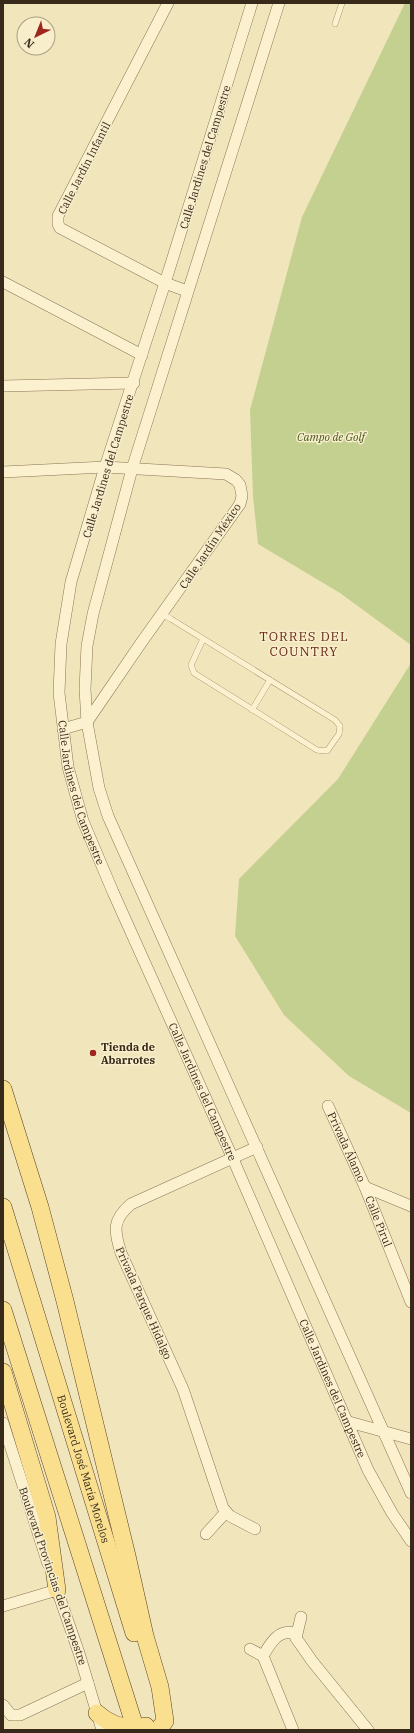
<svg xmlns="http://www.w3.org/2000/svg" width="414" height="1733" font-family="'IBM Plex Serif',serif">
	<style>
		.green { fill: #c4d08f }
		.lines { fill: none; stroke-linecap: round; stroke-linejoin: round }
		.lane-casing { stroke: #8a7454; stroke-width: 6 }
		.street-casing { stroke: #8a7454; stroke-width: 12 }
		.primary-casing { stroke: #574129; stroke-width: 18 }
		.lane { stroke: #fcf1cf; stroke-width: 5.5 }
		.street { stroke: #fcf1cf; stroke-width: 11 }
		.primary { stroke: #f9df8e; stroke-width: 17 }
		.poi-dot { fill: #9e261e; stroke: #f8eecb; stroke-width: 1.5 }
		.labels { text-anchor: middle; stroke-width: 3; stroke-linejoin: round; paint-order: stroke }
		.street-label { font-size: 11px; fill: #382a1a; stroke: #f8eecb }
		.park-label { font-size: 11px; font-style: italic; fill: #45561f; stroke: #f8eecb }
		.poi-label { font-size: 11px; font-weight: bold; fill: #382a1a; stroke: #f8eecb; text-anchor: start }
		.quarter-label { font-size: 13px; letter-spacing: 1px; fill: #682c16; stroke: #f8eecb }
	</style>
	<rect width="100%" height="100%" fill="#f1e5bb"/>
	<!-- green -->
	<g class="green">
		<polygon points="405,3 411,3 411,645 340,593 258,544 253,496 250,410 302,217"/>
		<polygon points="411,663 411,1113 349,1076 284,1015 235,936 239,879 338,779"/>
	</g>
	<g class="lines">
		<!-- lane casing -->
		<g class="lane-casing">
			<g id="lane">
				<polyline points="335,24 342,3"/>
				<polyline points="162,614 171,619 335,720 340,726 339,734 327,751 317,750 194,673 191,665 203,639"/>
				<polyline points="252,710 270,680"/>
			</g>
		</g>
		<!-- street casing -->
		<g class="street-casing">
			<g id="street">
				<polyline points="168,3 58,216 58,224 60,228 165,283 187,291"/>
				<path id="s1" d="M 252,3 L 165,283 L 105,467 L 71,582 L 61,644 L 59,693 L 68,767 L 83,821 L 113,892 L 233,1159 L 368,1470 L 392,1513 L 411,1541"/>
				<polyline points="279,3 132,469 93,614 87,646 85,689 87,722 99,788 108,816 411,1493"/>
				<polyline points="3,282 142,355"/>
				<polyline points="3,386 134,383"/>
				<polyline points="3,472 105,467 226,474 236,480 240,485 242,496 240,504 141,643 87,722 63,729"/>
				<path id="s2" d="M 328,1106 L 365,1187 L 411,1302"/>
				<polyline points="365,1187 411,1206"/>
				<polyline points="349,1422 411,1439"/>
				<polyline points="3,1423 48,1564"/>
				<path d="M 255,1529 L 230,1516 L 223,1508 L 183,1389 L 121,1253 C 114,1231 112,1220 131,1204 L 257,1147"/>
				<polyline points="206,1534 226,1512"/>
				<polyline points="55,1584 79,1653 102,1730"/>
				<polyline points="3,1606 57,1590"/>
				<polyline points="296,1638 301,1617"/>
				<polyline points="250,1649 263,1656 293,1730"/>
				<path d="M 263,1656 C 270,1644 278,1629 294,1633 L 296,1638 L 312,1661 L 368,1730"/>
				<polyline points="3,1705 11,1715 20,1715 88,1683"/>
			</g>
		</g>
		<!-- primary casing -->
		<g class="primary-casing">
			<g id="primary">
				<polyline points="3,1089 40,1207 65,1301 127,1556 145,1636 160,1687 165,1721 158,1730"/>
				<path id="s3" d="M 3,1207 L 134,1633"/>
				<polyline points="3,1310 136,1730"/>
				<polyline points="3,1372 47,1517 57,1590"/>
				<path d="M 97,1713 C 111,1726 127,1730 146,1726"/>
			</g>
		</g>
		<!-- lane -->
		<use href="#lane" class="lane"/>
		<!-- street -->
		<use href="#street" class="street"/>
		<!-- primary -->
		<use href="#primary" class="primary"/>
	</g>
	<!-- markers -->
	<circle class="poi-dot" cx="93" cy="1053" r="4"/>
	<g class="labels">
		<!-- street labels -->
		<g class="street-label">
			<text transform="translate(205 157) rotate(-73)" y="4">Calle Jardines del Campestre</text>
			<text transform="translate(84 168) rotate(-63)" y="4">Calle Jardín Infantil</text>
			<text transform="translate(108 466) rotate(-73)" y="4">Calle Jardines del Campestre</text>
			<text transform="translate(210 546) rotate(-56)" y="4">Calle Jardín México</text>
			<text dy="4" stroke="none"><textPath href="#s1" startOffset="821">Calle Jardines del Campestre</textPath></text>
			<text dy="4" stroke="none"><textPath href="#s1" startOffset="1145">Calle Jardines del Campestre</textPath></text>
			<text dy="4" stroke="none"><textPath href="#s2" startOffset="45">Privada Álamo</textPath></text>
			<text dy="4" stroke="none"><textPath href="#s2" startOffset="126">Calle Pirul</textPath></text>
			<text transform="translate(144 1303) rotate(66)" y="4">Privada Parque Hidalgo</text>
			<text dy="4" stroke="none"><textPath href="#s1" startOffset="1469">Calle Jardines del Campestre</textPath></text>
			<text dy="4" stroke="none"><textPath href="#s3" startOffset="274">Boulevard José María Morelos</textPath></text>
			<text transform="translate(53 1576) rotate(71)" y="4">Boulevard Provincias del Campestre</text>
		</g>
		<!-- park labels -->
		<g class="park-label">
			<text x="331" y="441">Campo de Golf</text>
		</g>
		<!-- poi labels -->
		<g class="poi-label">
			<text x="101" y="1051">Tienda de<tspan x="101" dy="13">Abarrotes</tspan></text>
		</g>
		<!-- quarter labels -->
		<g class="quarter-label">
			<text x="304" y="641">TORRES DEL<tspan x="304" dy="15">COUNTRY</tspan></text>
		</g>
	</g>
	<!-- border -->
	<rect width="414" height="1733" fill="none" stroke="#382a1a" stroke-width="8"/>
	<!-- north arrow -->
	<g transform="translate(36 36) rotate(223)"><circle r="19" fill="#f8eecb" stroke="#aba084"/>
	<path d="M0-3L7 15L0 10L-7 15Z" fill="#9e261e"/>
	<text y="-6" font-size="11" font-weight="bold" text-anchor="middle" fill="#382a1a">N</text>
	</g>
</svg>
